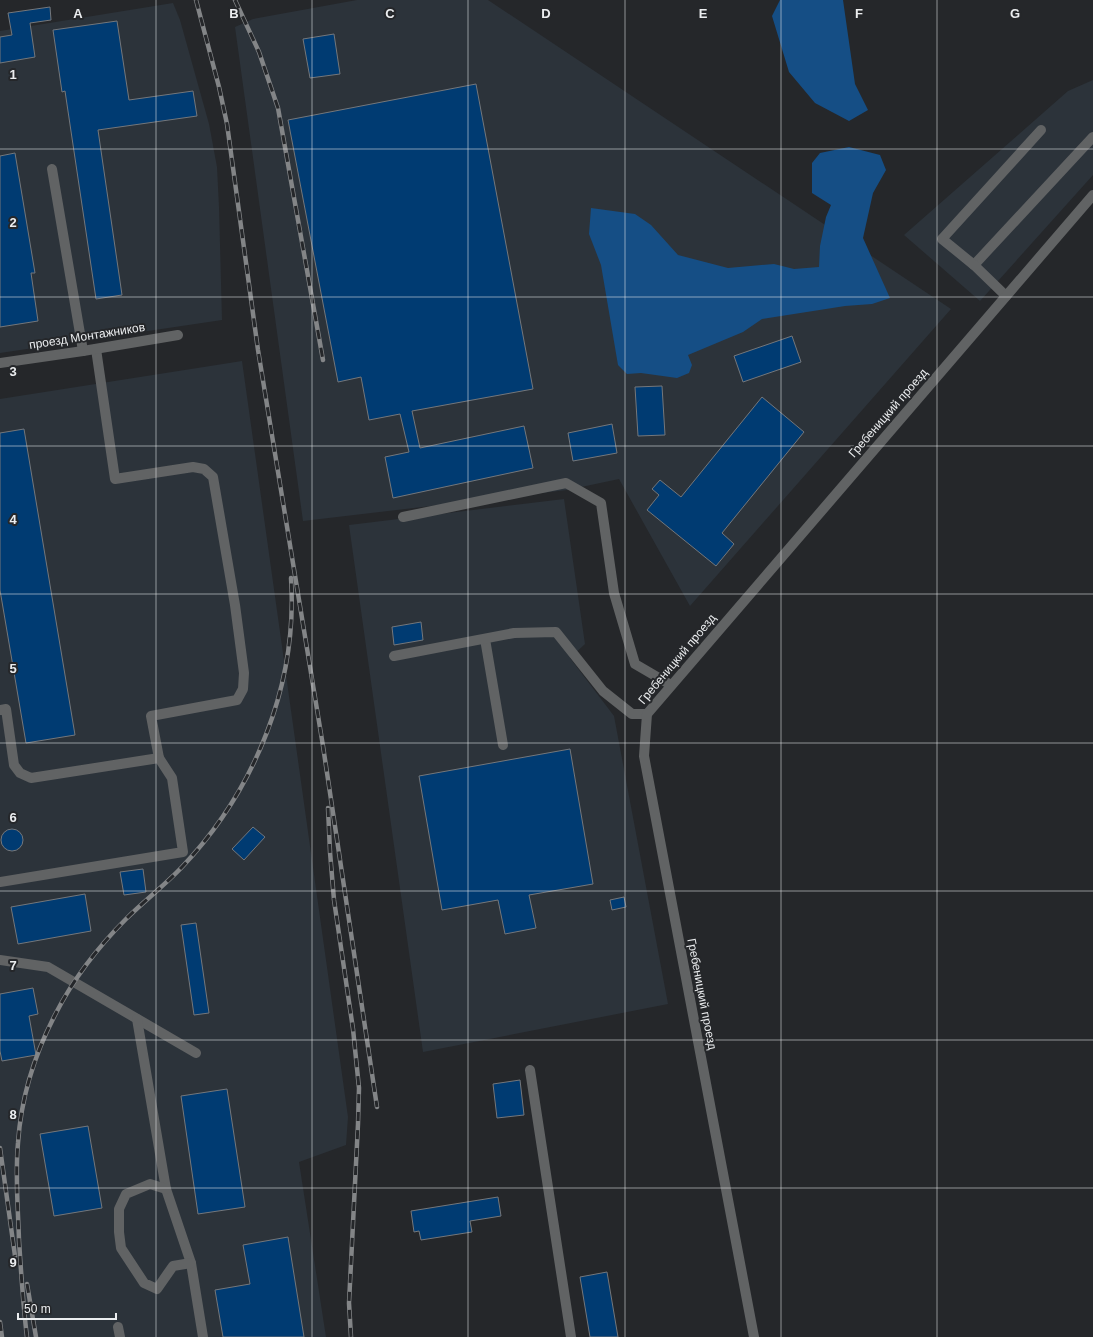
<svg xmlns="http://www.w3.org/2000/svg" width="1093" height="1337" font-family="Helvetica,sans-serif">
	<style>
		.built { fill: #2c333a }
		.forest { fill: #154e85 }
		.building { fill: #003b72; stroke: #74777b }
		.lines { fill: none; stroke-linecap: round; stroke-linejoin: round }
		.minor { stroke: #616364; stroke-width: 10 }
		.rail-casing { stroke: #838587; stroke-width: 4.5 }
		.rail { stroke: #25272a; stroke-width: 3; stroke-dasharray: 9; stroke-linecap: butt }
		.grid { fill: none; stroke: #ebedef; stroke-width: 1; stroke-opacity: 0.55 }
		.labels { text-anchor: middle; stroke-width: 4; stroke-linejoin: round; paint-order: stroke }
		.street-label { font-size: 12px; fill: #ebedef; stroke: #25272a }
		.grid-label { font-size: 13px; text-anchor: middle; font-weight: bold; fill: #ebedef; stroke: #25272a; stroke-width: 4; stroke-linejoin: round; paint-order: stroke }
	</style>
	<rect width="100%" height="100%" fill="#25272a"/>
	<!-- built -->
	<g class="built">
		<polygon points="357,0 488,0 951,309 690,606 619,479 567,490 303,521 235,27 253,19"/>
		<polygon points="173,3 180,20 209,124 217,167 219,207 222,320 0,353 0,31"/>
		<polygon points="1093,80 1093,175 980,301 904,235 1068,91"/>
		<polygon points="242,361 348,1117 346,1145 299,1162 326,1337 0,1337 0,399"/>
		<polygon points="564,499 585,644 570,658 614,716 668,1004 423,1052 349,525"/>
	</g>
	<!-- forest -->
	<g class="forest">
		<polygon points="780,0 843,0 855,84 868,110 849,121 815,103 789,72 772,16"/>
		<polygon points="849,147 880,155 886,170 873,193 863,238 890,298 872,304 845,306 762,319 743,332 688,355 692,365 689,373 677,378 641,373 627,374 618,365 601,265 589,234 591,208 635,214 651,225 678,255 728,268 774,264 794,269 819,267 820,246 826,217 831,205 812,193 812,163 820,153"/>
	</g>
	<!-- building -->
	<g class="building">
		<polygon points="50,7 51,20 30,23 35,57 0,63 0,37 12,35 8,13"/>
		<polygon points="117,21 129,100 193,91 197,116 98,130 122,295 96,299 65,91 62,92 53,30"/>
		<polygon points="334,34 340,74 310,78 303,39"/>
		<polygon points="476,84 533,389 412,411 420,448 524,426 533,468 393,498 385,457 409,452 400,414 369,420 361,377 338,382 288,120"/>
		<polygon points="15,153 35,273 31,273 38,321 0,327 0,156"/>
		<polygon points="792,336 801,362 743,382 734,356"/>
		<polygon points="662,386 665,435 638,436 635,387"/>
		<polygon points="762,397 804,432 722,533 734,544 716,566 647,510 659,495 652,489 660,480 681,497"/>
		<polygon points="612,424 617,453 573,461 568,433"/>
		<polygon points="24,429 75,735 26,743 0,590 0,433"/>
		<polygon points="421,622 423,640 394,645 392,627"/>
		<polygon points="570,749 593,884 529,895 536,928 505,934 498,900 442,910 419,776"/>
		<polygon points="253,827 265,837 244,860 232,849"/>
		<circle cx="12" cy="840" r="11"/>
		<polygon points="143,869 146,892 124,895 120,872"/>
		<polygon points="85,894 91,931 18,944 11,907"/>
		<polygon points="624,897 626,907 612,910 610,900"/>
		<polygon points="196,923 209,1013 194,1015 181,925"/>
		<polygon points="33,988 38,1014 29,1016 36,1055 2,1061 0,1051 0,994"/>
		<polygon points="520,1080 524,1115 497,1118 493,1084"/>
		<polygon points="227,1089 245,1207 198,1214 181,1096"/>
		<polygon points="88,1126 102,1208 54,1216 40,1134"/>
		<polygon points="498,1197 501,1216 470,1221 472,1232 421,1240 419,1231 414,1232 411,1211"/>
		<polygon points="288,1237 304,1337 223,1337 215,1290 250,1284 243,1245"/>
		<polygon points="607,1272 618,1337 590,1337 580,1277"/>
	</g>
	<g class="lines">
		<!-- minor -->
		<g class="minor">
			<polyline points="52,169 83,351"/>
			<polyline points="974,265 1093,137"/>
			<polyline points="1006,296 974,265 942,239 1041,130"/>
			<polyline points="96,349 115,479 193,467 204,469 213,477 235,605 244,673 243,689 237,700 151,716 159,758"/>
			<polyline points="0,363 83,351 178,335"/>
			<polyline points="403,517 566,483 601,503 614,593 635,664 671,685"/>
			<polyline points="485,639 503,745"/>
			<polyline points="394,656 514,633 556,632 603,691 632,714 647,714"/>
			<polyline points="0,710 6,709 14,765 20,773 31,778 159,758 172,778 183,852 0,882"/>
			<polyline points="0,960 48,967 196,1053"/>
			<polyline points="137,1019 166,1189 191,1263 203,1337"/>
			<polyline points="530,1070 571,1337"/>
			<polyline points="166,1189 150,1184 126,1194 119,1209 119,1232 121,1248 144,1283 157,1289 173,1266 191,1263"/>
			<polyline points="118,1327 120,1337"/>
			<polyline points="754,1337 644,756 647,714 1093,195"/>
		</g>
		<!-- rail casing -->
		<g class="rail-casing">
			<g id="rail">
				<polyline points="196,0 219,87 227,124 258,350 323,746 377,1107"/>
				<polyline points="235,0 259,52 278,108 323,360"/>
				<polyline points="328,808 330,852 334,900 353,1029 359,1088 358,1124 349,1303 351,1337"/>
				<polyline points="0,1148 15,1256"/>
				<polyline points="27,1284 36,1337"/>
				<polyline points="0,1322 2,1337"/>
				<path d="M 27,1337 C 23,1305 21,1272 19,1240 C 18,1207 15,1175 18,1143 C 21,1098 35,1053 56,1013 C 74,978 98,947 126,919 C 144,901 165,885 182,867 C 255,790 298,684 291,578"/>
			</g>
		</g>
		<!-- rail -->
		<use href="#rail" class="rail"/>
	</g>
	<!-- grid -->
	<path class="grid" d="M 156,0 L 156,1337M 312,0 L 312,1337M 468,0 L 468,1337M 625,0 L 625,1337M 781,0 L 781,1337M 937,0 L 937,1337M 0,149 L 1093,149M 0,297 L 1093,297M 0,446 L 1093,446M 0,594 L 1093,594M 0,743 L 1093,743M 0,891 L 1093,891M 0,1040 L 1093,1040M 0,1188 L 1093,1188"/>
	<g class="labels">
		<!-- street labels -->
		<g class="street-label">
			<text transform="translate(87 336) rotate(-9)" y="4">проезд Монтажников</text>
			<text transform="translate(888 413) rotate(-49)" y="4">Гребеницкий проезд</text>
			<text transform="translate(677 659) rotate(-50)" y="4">Гребеницкий проезд</text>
			<text transform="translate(702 994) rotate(79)" y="4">Гребеницкий проезд</text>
		</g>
	</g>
	<g class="grid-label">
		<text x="78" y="18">A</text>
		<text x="234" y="18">B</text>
		<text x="390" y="18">C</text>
		<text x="546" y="18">D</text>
		<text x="703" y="18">E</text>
		<text x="859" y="18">F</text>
		<text x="1015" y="18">G</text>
		<text x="13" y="79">1</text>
		<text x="13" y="227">2</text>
		<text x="13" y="376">3</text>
		<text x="13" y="524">4</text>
		<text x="13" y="673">5</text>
		<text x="13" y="822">6</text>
		<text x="13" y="970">7</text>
		<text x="13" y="1119">8</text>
		<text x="13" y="1267">9</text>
	</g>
	<!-- scale -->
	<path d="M18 1313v6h98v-6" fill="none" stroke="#ebedef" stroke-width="2"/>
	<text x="24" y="1313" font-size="12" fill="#ebedef" stroke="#25272a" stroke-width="3" paint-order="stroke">50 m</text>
</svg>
